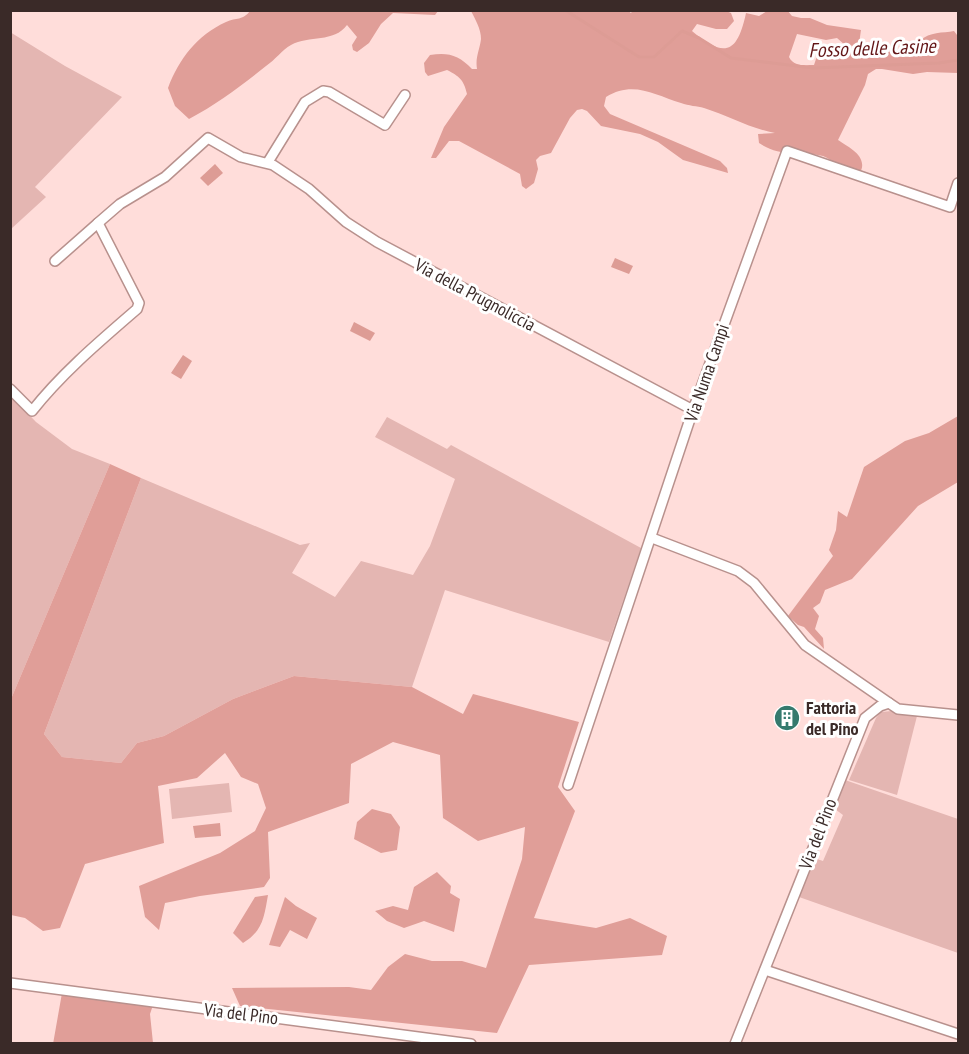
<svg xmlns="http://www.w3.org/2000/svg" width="969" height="1054" font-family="'PT Sans Narrow',sans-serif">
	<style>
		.green { fill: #e4b6b2 }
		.forest { fill: #e09e98 }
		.water { fill: #dd9c95 }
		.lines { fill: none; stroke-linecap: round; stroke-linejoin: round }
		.stream { stroke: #dd9c95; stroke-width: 3 }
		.minor-casing { stroke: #b8918d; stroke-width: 12 }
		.minor { stroke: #fff; stroke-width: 9 }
		.labels { text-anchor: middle; stroke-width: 6; stroke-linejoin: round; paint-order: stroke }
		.street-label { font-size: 18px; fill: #3a2a28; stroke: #fff }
		.poi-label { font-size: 18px; font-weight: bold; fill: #3a2a28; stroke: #fff; text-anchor: start }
		.water-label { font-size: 20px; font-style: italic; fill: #631617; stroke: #fff }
	</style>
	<rect width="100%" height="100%" fill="#ffddda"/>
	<!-- green -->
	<g class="green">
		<polygon points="10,32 65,66 122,97 35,187 46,197 11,229"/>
		<polygon points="11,396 36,422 72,449 110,464 11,699"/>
		<polygon points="387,417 447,449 451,445 641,548 609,642 445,590 412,687 294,676 233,699 164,736 137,743 121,763 62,757 44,734 141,478 300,545 310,543 292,573 335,597 361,561 413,575 430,546 455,479 375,437"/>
		<polygon points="892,711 917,716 897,795 849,780 876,718 881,712"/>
		<polygon points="845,780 958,819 958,953 799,897 814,858 823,861 843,815 835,809"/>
		<polygon points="229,783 232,812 172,819 169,789"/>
	</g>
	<!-- forest -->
	<g class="forest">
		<path d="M 627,10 L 631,13 L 633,10 L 726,11 L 731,13 L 734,21 L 727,29 L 716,29 L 697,24 L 692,31 C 723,57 737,56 746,13 L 759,16 L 767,11 L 787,10 L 792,16 L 801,18 L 810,18 L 827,25 L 861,30 L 859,44 L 855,46 L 845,45 L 837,38 L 826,40 L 797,34 L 789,57 C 794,67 805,65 814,65 L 817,56 C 846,47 879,50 907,54 C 914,51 915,45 921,40 C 929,32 943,33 954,31 L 957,35 L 958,73 L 927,72 L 913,74 L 882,69 L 876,69 L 868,74 L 865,85 L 838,140 C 848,147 869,156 860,173 C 856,172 850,173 846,172 C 838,168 832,159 823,156 C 801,150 781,158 759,143 L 758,134 L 775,133 C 749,128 729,116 704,108 C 697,106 689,106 681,103 C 655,95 633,80 606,97 L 604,106 L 610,114 L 720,161 L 727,168 L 728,173 L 683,160 L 658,142 L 640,134 L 601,126 L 587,111 L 582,109 L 577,110 L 570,118 L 551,153 L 540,156 L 536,160 L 538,169 L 534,183 L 526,189 L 522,186 L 520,174 L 459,141 L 449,141 L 436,158 L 431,158 L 444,127 L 467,94 C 464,80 459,76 447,70 L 428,76 L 425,72 L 424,63 L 430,55 C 448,52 459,55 472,69 L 477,69 C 475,57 480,49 481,39 C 481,29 475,19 471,11 Z"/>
		<path d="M 250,11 L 438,10 L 438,11 L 435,15 L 393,13 L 381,24 L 369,43 L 357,52 L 353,50 L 352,45 L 357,37 L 347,25 C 334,43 309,35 291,45 C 282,50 275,60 266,66 C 241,86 217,104 189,119 L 175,106 L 168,88 C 179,59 197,35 226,22 C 237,17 242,21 250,11 Z"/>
		<polygon points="958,416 958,482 918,506 852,579 825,590 820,603 813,608 819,616 815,629 823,638 824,649 804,627 798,625 788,616 833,556 829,550 836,530 838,511 847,517 864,467 905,441 929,433"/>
		<polygon points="110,464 141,478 44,734 62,757 121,763 137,743 164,736 233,699 294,676 412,687 463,714 473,694 579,722 558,787 575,811 534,918 596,928 630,918 667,936 662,955 529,965 497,1033 240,1006 232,988 349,987 371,990 388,967 405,954 432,961 462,961 486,968 522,859 525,827 478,841 443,818 440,755 393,742 351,764 349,803 268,832 270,878 264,887 200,896 165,903 159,930 145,917 139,886 220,853 255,831 266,808 258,784 241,777 225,753 197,778 158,786 164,843 85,864 60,928 43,931 25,918 11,915 11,699"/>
		<polygon points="372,809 391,814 400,827 397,850 381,853 354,839 357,822"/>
		<polygon points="437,872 451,886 450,893 460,899 454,932 424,921 404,928 387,921 375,911 393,906 408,910 414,887"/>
		<path d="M 268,895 C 264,917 263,931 243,943 L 233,933 L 255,897 Z"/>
		<polygon points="285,897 296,906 317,918 307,939 290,930 280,947 269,945"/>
		<polygon points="62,993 154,1002 150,1014 153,1043 53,1044"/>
	</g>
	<!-- water -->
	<g class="water">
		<polygon points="215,164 223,173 208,186 200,178"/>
		<polygon points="615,258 633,266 629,274 611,267"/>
		<polygon points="354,322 375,333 370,341 350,331"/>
		<polygon points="183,355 192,361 181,379 171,373"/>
		<polygon points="220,823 221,836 195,838 193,826"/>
	</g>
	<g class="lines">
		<!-- stream -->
		<polyline class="stream" points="565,10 639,57 654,57 682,31 699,38 731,58 813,68 939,63 958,60"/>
		<!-- minor casing -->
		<g class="minor-casing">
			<g id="minor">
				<polyline points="268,162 305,102 323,91 329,92 385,125 405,95"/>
				<polyline points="55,261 98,223"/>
				<path d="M 10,389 L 32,411 C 62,373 100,341 137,309 L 139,303 L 98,223 L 120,204 L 165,177 L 208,138 L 241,157 L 273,165 L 309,189 L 346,222 L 377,242 L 693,410"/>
				<polyline points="652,538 738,571 754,583 805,645 889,703"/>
				<polyline points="568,785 693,410 787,151 950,207 958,183"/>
				<polyline points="765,970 958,1034"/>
				<polyline points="10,983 471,1044"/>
				<polyline points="735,1044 865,718 880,706 889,703 898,709 958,715"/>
			</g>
		</g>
		<!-- minor -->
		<use href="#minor" class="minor"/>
	</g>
	<!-- icons -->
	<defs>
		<g id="building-disc" transform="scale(1.35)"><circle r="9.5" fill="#357a6e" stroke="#fff"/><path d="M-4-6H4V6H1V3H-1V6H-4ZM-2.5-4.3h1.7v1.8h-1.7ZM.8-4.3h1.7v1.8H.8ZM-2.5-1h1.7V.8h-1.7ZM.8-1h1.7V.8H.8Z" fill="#fff"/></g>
	</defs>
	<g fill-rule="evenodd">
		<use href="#building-disc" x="787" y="718"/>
	</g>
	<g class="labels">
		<!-- street labels -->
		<g class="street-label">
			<text transform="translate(475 295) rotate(28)" y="6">Via della Prugnoliccia</text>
			<text transform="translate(707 373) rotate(-71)" y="6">Via Numa Campi</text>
			<text transform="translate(818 834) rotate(-69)" y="6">Via del Pino</text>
			<text transform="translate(241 1014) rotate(7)" y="6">Via del Pino</text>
		</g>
		<!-- poi labels -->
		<g class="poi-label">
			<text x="806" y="714">Fattoria<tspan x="806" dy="21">del Pino</tspan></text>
		</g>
		<!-- water labels -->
		<g class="water-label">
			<text transform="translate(872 48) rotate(-2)" y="7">Fosso delle Casine</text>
		</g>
	</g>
	<!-- border -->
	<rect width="969" height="1054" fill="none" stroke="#3a2a28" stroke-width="24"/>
</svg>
